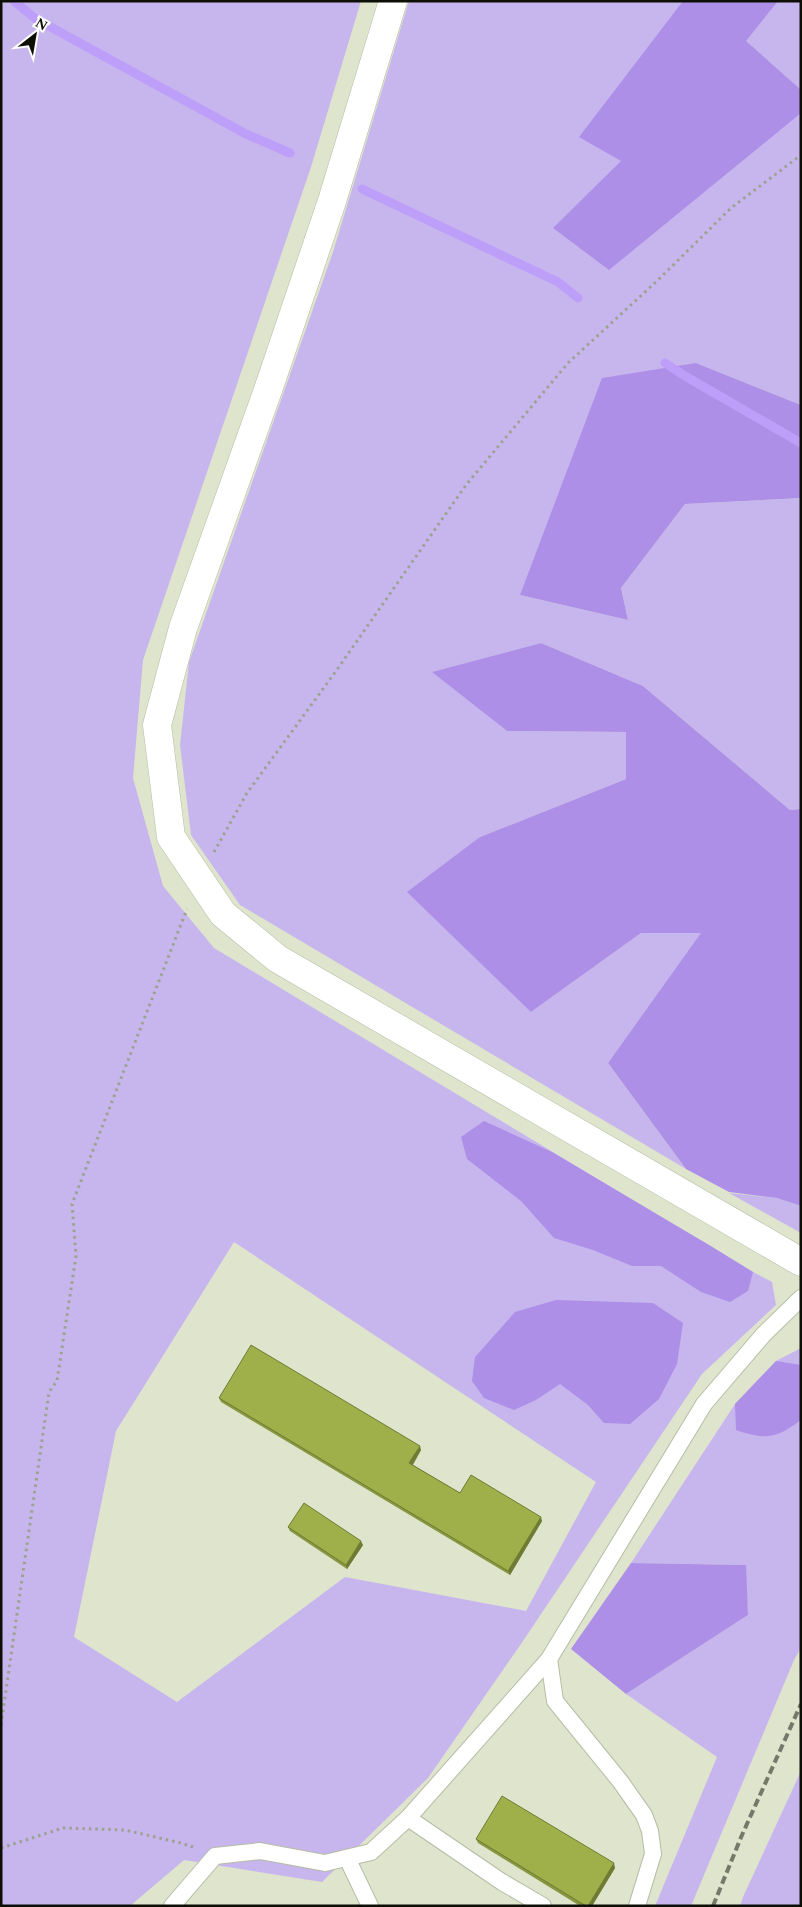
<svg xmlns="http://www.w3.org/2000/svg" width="802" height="1907" font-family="Spectral,serif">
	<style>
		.green { fill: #c7b6ee; fill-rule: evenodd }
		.forest { fill: #ad8fe8 }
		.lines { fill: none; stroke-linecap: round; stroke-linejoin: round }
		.stream { stroke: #bd9ff9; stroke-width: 9 }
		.lane-casing { stroke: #b6bca5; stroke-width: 18 }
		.street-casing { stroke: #b6bca5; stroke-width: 29 }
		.path { stroke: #9da28f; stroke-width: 3; stroke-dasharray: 2.5 4; stroke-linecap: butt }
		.lane { stroke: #fff; stroke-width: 16 }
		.street { stroke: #fff; stroke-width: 28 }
		.rail { stroke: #757969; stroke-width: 4; stroke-dasharray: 8 4; stroke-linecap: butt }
		.wall { fill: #899740 }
		.shaded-wall { fill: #6f7b34 }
		.building { fill: #9fb04a; stroke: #6f7b34 }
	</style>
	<rect width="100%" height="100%" fill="#dfe4cd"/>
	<!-- green -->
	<g class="green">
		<path d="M 1,1 L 361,1 L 311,167 L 143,660 L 133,778 L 163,886 L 214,948 L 659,1216 L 709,1245 L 753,1272 L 772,1282 L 776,1305 L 702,1374 L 521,1644 L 428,1778 L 322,1882 L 184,1860 L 130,1906 L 1,1906 ZM 234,1242 L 596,1482 L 526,1611 L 345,1577 L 177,1702 L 74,1637 L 116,1431 Z"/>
		<polygon points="409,1 801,1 801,405 696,363 520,595 628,620 621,588 685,504 801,498 801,809 790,810 643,686 541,643 433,672 507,731 627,732 626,779 480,837 531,1012 641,933 702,933 608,1063 686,1169 240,905 191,835 180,745 189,662 333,252"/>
		<polygon points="729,1193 777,1198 801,1206 801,1233"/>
		<polygon points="801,1348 801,1648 794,1660 691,1906 655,1906 717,1757 626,1694 748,1615 745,1565 631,1563 735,1404 776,1361"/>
		<polygon points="801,1771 801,1906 740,1906 743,1897"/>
	</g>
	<!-- forest -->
	<g class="forest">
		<polygon points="683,1 778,1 746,41 801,90 801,113 609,270 553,228 621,161 579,137"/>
		<polygon points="696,363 801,405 801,498 685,504 621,588 628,620 520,595 602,378"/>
		<polygon points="541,643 643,686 790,810 801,809 801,1206 777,1198 729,1192 686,1169 608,1063 701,933 641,933 531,1012 407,892 480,837 626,779 626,732 507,731 432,672"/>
		<polygon points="484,1121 552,1152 709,1245 753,1272 748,1291 730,1302 701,1292 661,1266 632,1266 593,1250 554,1238 521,1201 467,1159 461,1137"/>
		<polygon points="556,1300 653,1303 683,1323 677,1364 659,1399 630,1424 604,1423 588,1405 560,1384 536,1400 514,1410 484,1398 472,1381 475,1357 515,1312"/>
		<path d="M 776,1361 L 801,1365 L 801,1420 C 775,1439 766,1440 736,1430 L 735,1404 Z"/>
		<polygon points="631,1563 746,1565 748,1615 626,1694 571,1649"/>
	</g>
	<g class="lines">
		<!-- stream -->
		<g class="stream">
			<polyline points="14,1 36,19 246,134 290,153"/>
			<polyline points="362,189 558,282 578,298"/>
			<polyline points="665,363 685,376 801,443"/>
		</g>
		<!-- lane casing -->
		<g class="lane-casing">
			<g id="lane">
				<polyline points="549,1659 555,1701 620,1781 644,1815 650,1831 653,1854 637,1906"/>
				<polyline points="408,1818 502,1882 543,1906"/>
				<polyline points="347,1858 370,1906"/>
				<polyline points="172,1906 215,1856 260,1851 325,1863 371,1852 408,1818 549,1659 704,1404 764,1334 801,1298"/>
			</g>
		</g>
		<!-- street casing -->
		<g class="street-casing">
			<polyline id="street" points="393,1 332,201 269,387 183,628 157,725 171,837 223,914 278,959 801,1262"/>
		</g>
		<!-- path -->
		<g class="path">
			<polyline points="214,852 247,793 336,671 466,485 568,363 658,280 731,208 801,155"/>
			<polyline points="1,1725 49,1392 57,1381 76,1256 72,1204 187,909"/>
			<polyline points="1,1848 63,1828 125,1830 181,1843 193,1847"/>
		</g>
		<!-- lane -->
		<use href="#lane" class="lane"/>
		<!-- street -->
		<use href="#street" class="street"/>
		<!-- rail -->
		<polyline class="rail" points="713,1906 742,1835 801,1704"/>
	</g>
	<!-- wall -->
	<g class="wall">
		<polygon points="219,1398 421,1450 413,1465 460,1493 542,1521 510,1575 221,1402"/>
		<polygon points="288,1527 363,1545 347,1569 290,1531"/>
		<polygon points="476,1839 615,1868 592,1906 580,1906 478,1843"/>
	</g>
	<!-- shaded-wall -->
	<g class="shaded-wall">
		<polygon points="420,1446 421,1450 411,1467 409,1463"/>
		<polygon points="541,1517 542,1521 510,1575 508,1571"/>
		<polygon points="361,1541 363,1545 347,1569 346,1565"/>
		<polygon points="614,1863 615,1868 592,1906 588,1906"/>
	</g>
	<!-- building -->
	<g class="building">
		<polygon points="251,1345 420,1446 409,1463 460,1493 471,1475 541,1517 508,1571 219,1398"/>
		<polygon points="304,1503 361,1541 346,1565 288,1527"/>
		<polygon points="502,1796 614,1863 588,1906 586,1906 476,1839"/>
	</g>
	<!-- border -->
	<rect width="802" height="1907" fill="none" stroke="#0d0f07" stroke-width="5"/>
	<!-- north arrow -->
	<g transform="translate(35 35) rotate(31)" stroke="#ffffff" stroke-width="4" paint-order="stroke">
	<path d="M0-4L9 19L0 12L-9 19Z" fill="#0d0f07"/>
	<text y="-8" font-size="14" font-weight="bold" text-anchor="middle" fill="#0d0f07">N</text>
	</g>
</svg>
